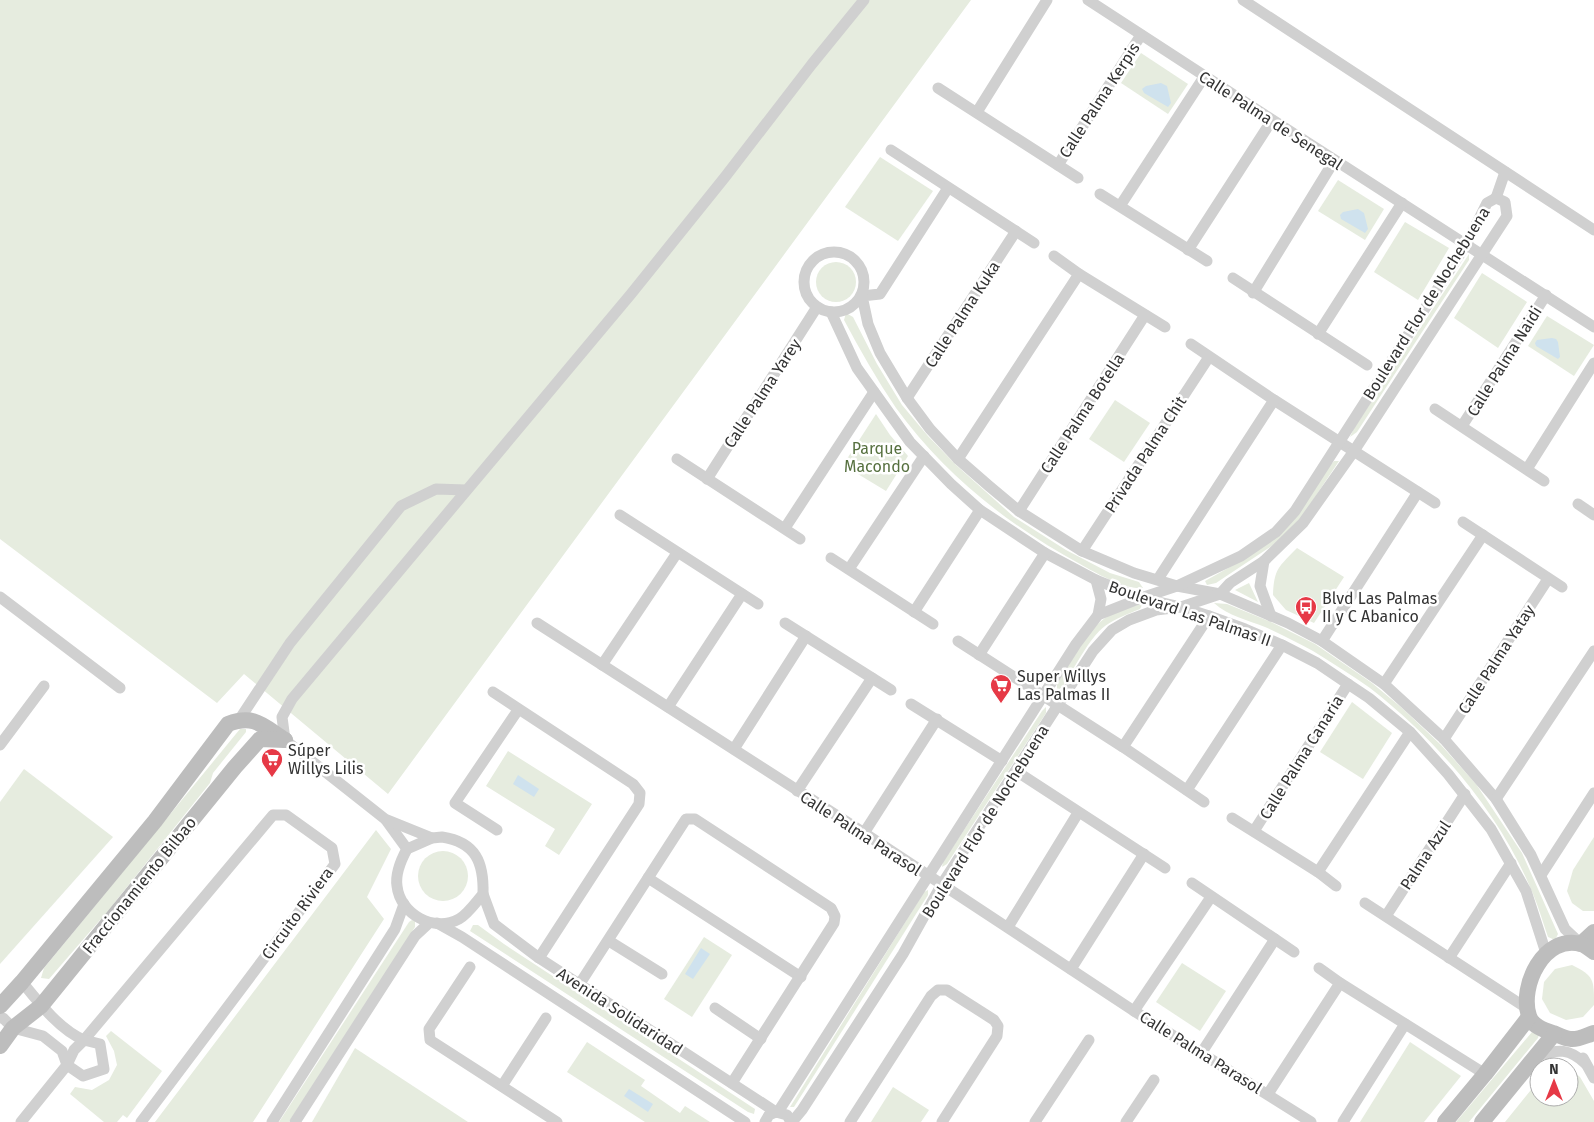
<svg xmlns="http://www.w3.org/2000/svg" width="1594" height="1122" font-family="'Fira Sans',sans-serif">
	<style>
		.green { fill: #e6ecdf }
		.water { fill: #cfe2ee }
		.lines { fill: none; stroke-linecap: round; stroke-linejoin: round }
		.minor { stroke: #d0d0d0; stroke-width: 11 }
		.secondary { stroke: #bdbdbd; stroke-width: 16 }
		.labels { text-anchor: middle; stroke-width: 5; stroke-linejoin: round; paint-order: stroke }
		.street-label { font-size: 16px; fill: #333; stroke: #fff }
		.park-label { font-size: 16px; fill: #56703f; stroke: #fff }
		.poi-label { font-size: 16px; fill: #333; stroke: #fff; text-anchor: start }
	</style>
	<rect width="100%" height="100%" fill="#fff"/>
	<!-- green -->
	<g class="green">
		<polygon points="0,0 971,0 388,794 244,674 217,703 0,539"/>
		<polygon points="1141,53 1188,84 1168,114 1121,83"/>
		<polygon points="880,157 933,191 898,241 845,207"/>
		<polygon points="1338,180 1384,209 1365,240 1318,211"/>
		<polygon points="1405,222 1449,248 1418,300 1374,272"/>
		<polygon points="1469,254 1469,260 1357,432 1350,437 1354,428"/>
		<circle cx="836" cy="282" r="20"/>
		<polygon points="1482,273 1527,302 1498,348 1454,318"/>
		<path d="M 846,313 L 853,317 L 877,364 L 902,405 L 928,436 L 956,465 L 1014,517 L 1066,550 L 1110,573 L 1139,582 L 1143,588 C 1125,590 1096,573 1080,564 C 1009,526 944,474 896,408 C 877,380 860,350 844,320 Z"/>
		<polygon points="1547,316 1594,345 1574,376 1528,346"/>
		<polygon points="1115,400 1150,423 1124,462 1089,439"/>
		<polygon points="876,414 890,435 908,456 886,491 843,465"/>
		<polygon points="1334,461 1339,461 1301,518 1282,539 1216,583 1207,585 1205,581 1246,558"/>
		<path d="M 1297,548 L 1344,577 L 1314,623 L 1286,610 L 1273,595 C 1274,568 1279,567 1297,548 Z"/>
		<polygon points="1249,583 1258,602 1235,590"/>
		<path d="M 1143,603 L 1140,609 C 1128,614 1116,618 1105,626 C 1089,638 1074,669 1063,686 L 1057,691 L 1057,684 C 1069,666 1084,636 1100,622 C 1111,612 1129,608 1143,603 Z"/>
		<path d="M 1214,603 L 1227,604 L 1271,622 L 1315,644 L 1372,683 L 1402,708 L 1441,745 L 1476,784 L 1522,853 L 1558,934 L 1555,940 L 1548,937 C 1543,923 1539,908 1533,894 C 1500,813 1439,742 1370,688 C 1352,675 1332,663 1313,651 C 1298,643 1281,634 1265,627 C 1248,620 1228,616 1214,603 Z"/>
		<polygon points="1352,702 1392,733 1363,779 1320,752"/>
		<polygon points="1046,707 1046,713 947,864 942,867 943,862 1042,711"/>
		<polygon points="240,729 246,729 246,732 213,773 210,783 115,902 110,916 100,920 49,979 41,978 44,968"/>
		<polygon points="508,751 592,804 559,855 545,846 555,829 486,786"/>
		<polygon points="24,769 113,837 0,964 0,802"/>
		<polygon points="376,830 391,849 367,897 384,919 253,1122 155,1122"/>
		<polygon points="1594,837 1594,911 1583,911 1572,903 1567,891 1573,870"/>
		<circle cx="443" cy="876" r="25"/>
		<polygon points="928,890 928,895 794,1107 790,1107 924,892"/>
		<polygon points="412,920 415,921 415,927 289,1122 279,1122 409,922"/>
		<polygon points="473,925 478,925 504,944 755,1109 754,1114 748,1112 470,931"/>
		<polygon points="704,937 732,955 692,1017 664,999"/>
		<polygon points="1182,963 1226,991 1200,1031 1156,1002"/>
		<path d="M 1572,965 C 1594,976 1594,979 1594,1005 L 1583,1017 L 1566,1020 L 1550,1013 L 1542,999 L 1544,982 L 1555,969 Z"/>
		<polygon points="111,1031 162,1071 127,1118 123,1115 117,1122 104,1122 70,1094 75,1087 92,1090 109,1080 117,1065 114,1051 106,1036"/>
		<polygon points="1532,1032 1539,1035 1538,1038 1469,1122 1456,1122"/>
		<polygon points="587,1042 645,1080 641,1086 680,1113 685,1106 710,1122 645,1122 567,1072"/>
		<polygon points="1410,1042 1461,1076 1424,1122 1360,1122"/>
		<polygon points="355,1048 468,1122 312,1122"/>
		<polygon points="1569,1068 1580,1077 1594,1101 1594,1122 1505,1122 1539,1080 1539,1097 1569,1097"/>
		<polygon points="893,1087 929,1110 921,1122 871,1122"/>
	</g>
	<!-- water -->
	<g class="water">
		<polygon points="1161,83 1167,86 1171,103 1168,107 1144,93 1142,89 1146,86"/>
		<polygon points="1358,209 1364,213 1368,229 1365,233 1341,219 1340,215 1343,212"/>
		<polygon points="1552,338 1556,339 1558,342 1560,357 1558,359 1536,346 1535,343 1537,340"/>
		<polygon points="518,775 539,789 534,797 513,784"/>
		<polygon points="701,948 710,954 693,979 685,974"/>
		<polygon points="629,1089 653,1104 648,1112 624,1096"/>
	</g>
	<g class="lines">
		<!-- minor -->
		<g class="minor">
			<path d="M 1088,0 C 1256,110 1425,218 1594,327"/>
			<polyline points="1243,0 1594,230"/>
			<polyline points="938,88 1078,178"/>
			<polyline points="977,112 1047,0"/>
			<polyline points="891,150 1034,243"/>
			<polyline points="1058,165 1141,35"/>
			<polyline points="948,188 880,294 862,296 868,324 880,353 907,398 930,429 958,459 989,486 1019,511 1082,551 1134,573 1177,586 1220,594 1288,623 1322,641 1384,684 1444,739 1496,799 1531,855 1565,929 1581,944"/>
			<polyline points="1100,194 1207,261"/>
			<polyline points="1496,198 1505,172"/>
			<polyline points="1120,206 1204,77"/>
			<polyline points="1188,250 1272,120"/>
			<circle cx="834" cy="282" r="30"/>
			<polyline points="1054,256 1079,274 1165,327"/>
			<polyline points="1233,278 1367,365"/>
			<polyline points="1253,293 1334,161"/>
			<polyline points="831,312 857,368 910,442 951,484 980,510 1045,553 1096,580 1141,598 1181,607 1209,616 1245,629 1282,645 1317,663 1348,684 1369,698 1410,732 1448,774 1491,829 1526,891 1546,953"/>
			<polyline points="1318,334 1402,203"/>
			<polyline points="1191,344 1274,400 1435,503"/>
			<polyline points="907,398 1016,231"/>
			<polyline points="1435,409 1544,481"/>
			<polyline points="1462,426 1546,295"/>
			<polyline points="677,459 800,539"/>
			<polyline points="958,459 1079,274"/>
			<polyline points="1527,469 1594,363"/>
			<polyline points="707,479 817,307"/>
			<polyline points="1578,504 1594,515"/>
			<polyline points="1019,511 1145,315"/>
			<polyline points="620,515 758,604"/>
			<polyline points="1463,522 1562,587"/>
			<polyline points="785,528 874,392"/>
			<polyline points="1082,551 1209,357"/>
			<polyline points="831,558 933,624"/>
			<polyline points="1264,561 1260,586 1271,616"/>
			<polyline points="849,569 924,456"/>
			<polyline points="1158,579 1274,400"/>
			<polyline points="1096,580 1101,599 1098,615"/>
			<polyline points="0,597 120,688"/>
			<polyline points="914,612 980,510"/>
			<polyline points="537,623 864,833 1134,1011 1311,1122"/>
			<polyline points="785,623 891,690"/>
			<polyline points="958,641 1123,747 1204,802"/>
			<polyline points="1322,641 1418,492"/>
			<polyline points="979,655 1045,553"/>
			<polyline points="602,665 677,553"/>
			<polyline points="1384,684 1483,535"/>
			<polyline points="493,692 633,784 640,793 639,804 539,958"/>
			<polyline points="911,704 1002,761"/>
			<polyline points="668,707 742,594"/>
			<polyline points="239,720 290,643 401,506 436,489 466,490"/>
			<polyline points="1444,739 1548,579"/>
			<polyline points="0,745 44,686"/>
			<polyline points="1123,747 1209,616"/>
			<polyline points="734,749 806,636"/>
			<polyline points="1016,771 1165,868"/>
			<polyline points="1187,790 1282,645"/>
			<polyline points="797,791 872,678"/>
			<polyline points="1496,799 1594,651"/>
			<polyline points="1232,818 1318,872 1336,886"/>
			<polyline points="386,820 407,849"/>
			<polyline points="497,830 455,803 518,710"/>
			<polyline points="1254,831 1348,684"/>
			<polyline points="864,833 937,719"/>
			<path d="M 442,837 C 476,842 484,863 483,894 C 476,902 468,914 459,919 C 434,933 400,914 397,886 C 395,873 401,860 407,849 L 432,838 Z"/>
			<polyline points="432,838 385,819 285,740 282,717 292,699 631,294 725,177 812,64 864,0"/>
			<polyline points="1318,872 1410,732"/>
			<polyline points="1541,875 1594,793"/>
			<polyline points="648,878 801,977"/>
			<polyline points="1192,883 1294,952"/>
			<polyline points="483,894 494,924 539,958 776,1112"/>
			<polyline points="1365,903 1528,1009"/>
			<polyline points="1386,916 1465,794"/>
			<polyline points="437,923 462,937 745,1122"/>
			<polyline points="1008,927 1078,813"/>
			<polyline points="609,941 662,974"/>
			<polyline points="1449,958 1511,863"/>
			<polyline points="470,967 429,1029 430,1040 557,1122"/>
			<polyline points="1319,968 1340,983 1485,1074"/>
			<polyline points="1071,969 1144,854"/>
			<path d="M 22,982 C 39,1003 60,1030 84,1040 L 273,815 L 286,815 L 332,848 L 335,864 L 141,1122"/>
			<polyline points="579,985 686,819 695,819 831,908 835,916 834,923 732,1083"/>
			<polyline points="715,1008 761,1039"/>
			<polyline points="1134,1011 1211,897"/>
			<polyline points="0,1018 3,1018 13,1028 43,1036 62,1051 67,1065 21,1122"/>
			<polygon points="84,1040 100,1044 104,1069 83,1076 67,1065 74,1050"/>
			<polyline points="1202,1052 1275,939"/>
			<path d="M 1537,1056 C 1559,1049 1569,1048 1586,1064"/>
			<polyline points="1583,1058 1594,1078"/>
			<polyline points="502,1086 546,1018"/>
			<polyline points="1268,1094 1340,983"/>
			<polyline points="778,1112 1076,644 1098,615 1141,598 1177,586 1241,556 1276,532 1295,511 1467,243 1487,203 1496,198"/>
			<polyline points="272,1122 395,929 404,904"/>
			<polyline points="295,1122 415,936 429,923"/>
			<polyline points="765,1122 769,1115 776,1112 787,1115 791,1122"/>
			<polyline points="792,1122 802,1110 903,954 942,884 1093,651 1112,630 1129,620 1156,610 1181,607 1220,594 1230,583 1264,561 1303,523 1354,451 1507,216 1505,202 1496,198"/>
			<polyline points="850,1122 931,996 938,990 947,990 994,1020 998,1026 997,1036 942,1122"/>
			<polyline points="1035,1122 1089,1040"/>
			<polyline points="1126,1122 1154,1080"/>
			<polyline points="1343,1122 1405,1024"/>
		</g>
		<!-- secondary -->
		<g class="secondary">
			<polyline points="1581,944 1594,932"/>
			<path d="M 1594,952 C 1590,949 1585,945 1581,944 C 1544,934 1519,986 1529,1016 C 1532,1026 1544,1030 1553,1033 C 1558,1035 1566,1039 1571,1039 C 1578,1040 1587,1035 1594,1033"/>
			<path d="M 0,1006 L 22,982 L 155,821 L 228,724 C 255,714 263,726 285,740"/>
			<polyline points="0,1046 13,1028 41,1006 235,767 260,739 285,740"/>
			<polyline points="1445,1122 1485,1074 1529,1017"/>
			<polyline points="1482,1122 1554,1034"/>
		</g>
	</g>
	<!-- icons -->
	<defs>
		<g id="bus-pin" transform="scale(1.125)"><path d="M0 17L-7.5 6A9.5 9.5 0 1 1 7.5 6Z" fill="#e63946" stroke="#fff"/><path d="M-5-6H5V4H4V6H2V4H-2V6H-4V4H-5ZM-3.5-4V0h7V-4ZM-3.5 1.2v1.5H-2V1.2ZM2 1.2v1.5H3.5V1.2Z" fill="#fff"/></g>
		<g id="supermarket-pin" transform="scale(1.125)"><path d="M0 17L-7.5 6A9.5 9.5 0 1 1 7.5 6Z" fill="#e63946" stroke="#fff"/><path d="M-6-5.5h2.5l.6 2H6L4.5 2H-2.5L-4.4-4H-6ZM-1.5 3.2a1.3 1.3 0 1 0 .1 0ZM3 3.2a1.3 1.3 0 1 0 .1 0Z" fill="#fff"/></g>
	</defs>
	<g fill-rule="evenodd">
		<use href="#bus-pin" x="1306" y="607"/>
		<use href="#supermarket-pin" x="1001" y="685"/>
		<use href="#supermarket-pin" x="272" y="759"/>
	</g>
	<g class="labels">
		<!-- street labels -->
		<g class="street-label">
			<text transform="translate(1099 100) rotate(-57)" y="6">Calle Palma Kerpis</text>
			<text transform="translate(1271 120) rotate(33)" y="6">Calle Palma de Senegal</text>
			<text transform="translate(1426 303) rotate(-58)" y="6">Boulevard Flor de Nochebuena</text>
			<text transform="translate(962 314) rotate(-57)" y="6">Calle Palma Kuka</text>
			<text transform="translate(1504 361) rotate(-58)" y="6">Calle Palma Naidi</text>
			<text transform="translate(762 393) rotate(-57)" y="6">Calle Palma Yarey</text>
			<text transform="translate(1082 413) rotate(-57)" y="6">Calle Palma Botella</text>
			<text transform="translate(1145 454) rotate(-57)" y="6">Privada Palma Chit</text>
			<text transform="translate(1190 613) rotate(19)" y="6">Boulevard Las Palmas II</text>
			<text transform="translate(1496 659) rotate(-57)" y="6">Calle Palma Yatay</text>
			<text transform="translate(1301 757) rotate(-58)" y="6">Calle Palma Canaria</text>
			<text transform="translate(985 821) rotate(-58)" y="6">Boulevard Flor de Nochebuena</text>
			<text transform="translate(861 833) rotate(33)" y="6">Calle Palma Parasol</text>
			<text transform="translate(1425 855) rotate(-57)" y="6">Palma Azul</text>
			<text transform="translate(139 885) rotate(-51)" y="6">Fraccionamiento Bilbao</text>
			<text transform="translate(297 913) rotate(-54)" y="6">Circuito Riviera</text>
			<text transform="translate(620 1011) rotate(33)" y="6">Avenida Solidaridad</text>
			<text transform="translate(1201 1052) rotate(32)" y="6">Calle Palma Parasol</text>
		</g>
		<!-- park labels -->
		<g class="park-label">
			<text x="877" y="454">Parque<tspan x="877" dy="18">Macondo</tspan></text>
		</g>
		<!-- poi labels -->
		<g class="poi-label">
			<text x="1322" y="604">Blvd Las Palmas<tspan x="1322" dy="18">II y C Abanico</tspan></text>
			<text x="1017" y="682">Super Willys<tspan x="1017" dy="18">Las Palmas II</tspan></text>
			<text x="288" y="756">Súper<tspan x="288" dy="18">Willys Lilis</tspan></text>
		</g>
	</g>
	<!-- north arrow -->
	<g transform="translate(1554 1082)"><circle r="24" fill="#ffffff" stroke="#adadad"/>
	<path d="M0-4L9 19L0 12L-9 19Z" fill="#e63946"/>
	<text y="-8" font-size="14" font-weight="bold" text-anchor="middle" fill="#333333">N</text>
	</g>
</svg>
